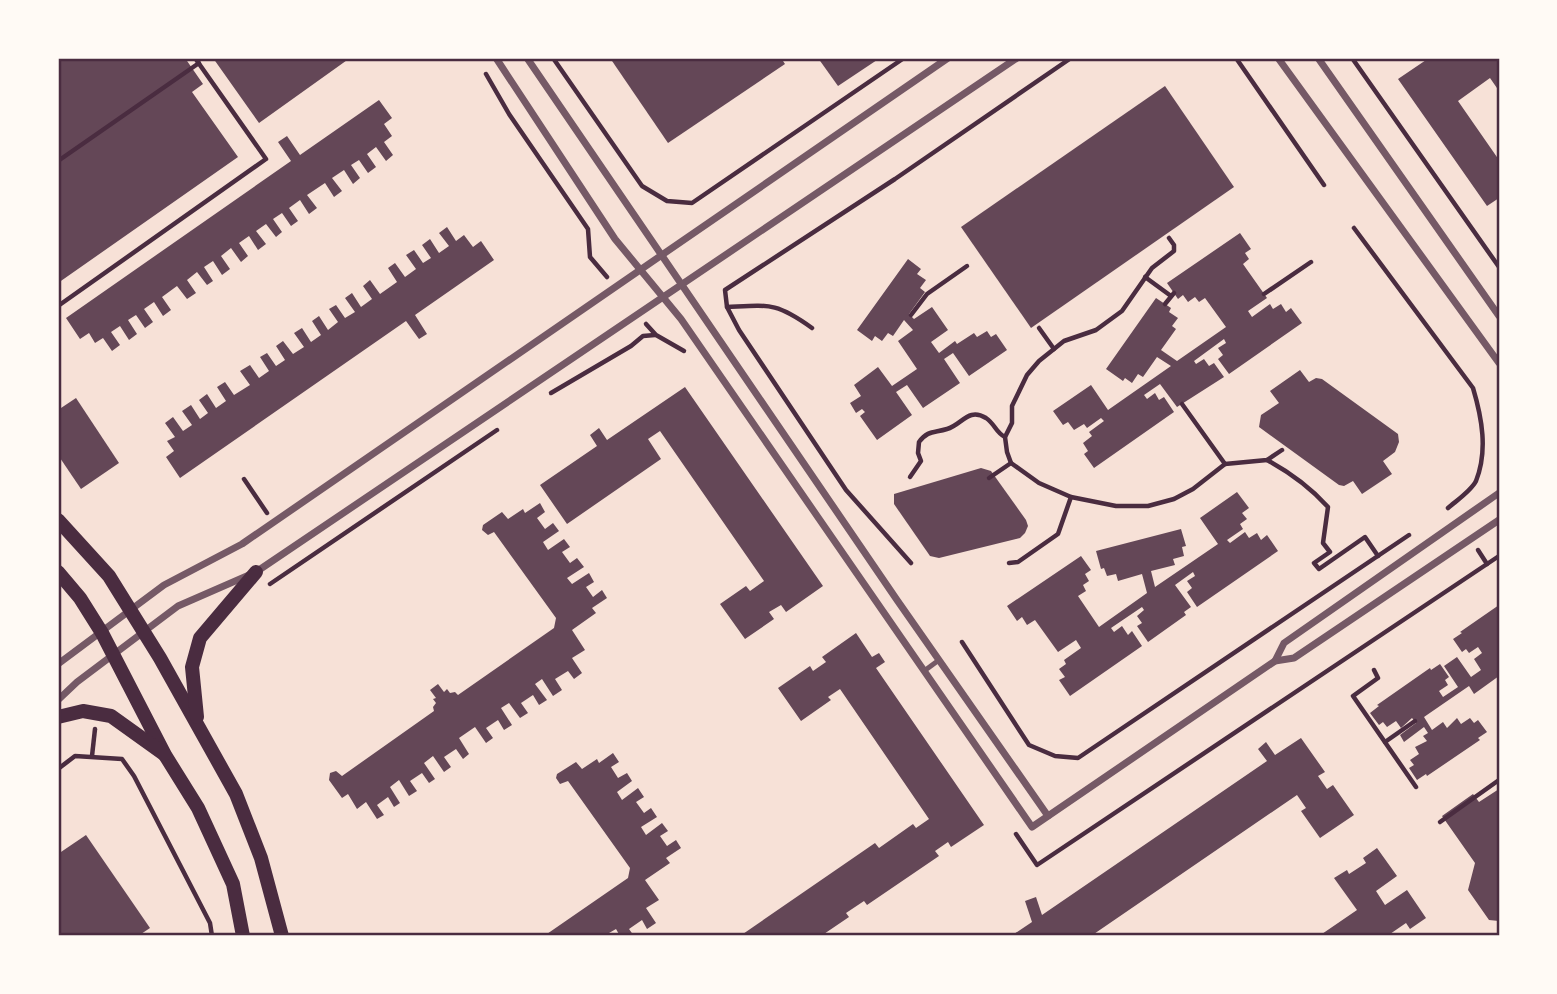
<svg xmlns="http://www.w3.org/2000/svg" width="1557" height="994" font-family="'Archivo Narrow',sans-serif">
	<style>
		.building { fill: #644757 }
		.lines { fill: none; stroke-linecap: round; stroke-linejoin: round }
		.path { stroke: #4a2c40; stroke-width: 4.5 }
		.service { stroke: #755966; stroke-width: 5 }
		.minor { stroke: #755966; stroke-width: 7 }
		.secondary { stroke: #4a2c40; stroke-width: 14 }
		.neatline { fill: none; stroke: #4a2c40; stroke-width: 2.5 }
	</style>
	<rect width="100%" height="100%" fill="#f7e1d7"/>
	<!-- building -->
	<g class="building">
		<polygon points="58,58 185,58 203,84 192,92 238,157 58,283"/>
		<polygon points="213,58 269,59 350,58 259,123"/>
		<polygon points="610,58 781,58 785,64 668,143"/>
		<polygon points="818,58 880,58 838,86"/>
		<polygon points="1429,58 1499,58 1499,91 1490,78 1458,101 1499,160 1499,198 1487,206 1398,79"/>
		<polygon points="1165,86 1234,187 1031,328 961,227"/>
		<polygon points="379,100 392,118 384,124 392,136 384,142 393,155 386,161 376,147 367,154 376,167 368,173 359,160 351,165 360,178 353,184 344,170 332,178 342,191 334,197 325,183 307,195 317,208 309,214 300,200 289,208 298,221 291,226 282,213 273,219 282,232 276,237 266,224 256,231 266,244 258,250 249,236 239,243 248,256 241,262 231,248 221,256 230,269 222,275 213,261 204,267 213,281 207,285 197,272 187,280 196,293 187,299 177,286 162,297 171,310 163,316 154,302 144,309 153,322 145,328 136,315 128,320 137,334 129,340 120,326 111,332 120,345 112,351 103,338 95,343 89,333 80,339 66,318 291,161 278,142 287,136 300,155"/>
		<polygon points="447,227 456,241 464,235 473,247 481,241 494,260 415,315 427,334 419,339 406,321 180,478 166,457 174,451 167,441 175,437 165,423 173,417 183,431 192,425 182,411 191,405 200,419 208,413 199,400 207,394 216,408 226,401 217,387 225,382 234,395 250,385 240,371 250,365 259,378 269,371 260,357 267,353 276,366 285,360 276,346 283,341 293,354 304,347 294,333 302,328 311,342 321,335 312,321 319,316 328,330 338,322 329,309 336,305 345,318 355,312 345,298 352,293 361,307 372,299 363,286 370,280 380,294 397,282 388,268 395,263 405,277 416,269 406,255 414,250 423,263 431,258 422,245 430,239 439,253 449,246 439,233"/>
		<polygon points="1240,233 1251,249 1245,253 1249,259 1243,264 1267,298 1248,311 1252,317 1270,304 1273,309 1281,304 1286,312 1291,308 1302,323 1229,374 1218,359 1223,355 1218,348 1226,343 1224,339 1194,361 1196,364 1204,359 1209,366 1214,363 1224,377 1177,407 1160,384 1144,395 1147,399 1155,393 1159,400 1164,397 1174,412 1094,468 1084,454 1088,451 1083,443 1092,436 1089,432 1104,421 1101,418 1087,428 1084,424 1074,430 1068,422 1063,425 1053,411 1091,385 1108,410 1171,366 1157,357 1143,377 1138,374 1132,383 1125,378 1123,381 1106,369 1156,298 1171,308 1169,312 1178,318 1172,326 1176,329 1161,350 1177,361 1226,327 1205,298 1199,302 1195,297 1188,302 1183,295 1178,299 1167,283"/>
		<polygon points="908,259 921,269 917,274 926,280 920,288 925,292 909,314 914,319 932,307 948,330 931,342 939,353 955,341 957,344 974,333 977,337 987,331 991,337 996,334 1007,350 969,376 953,353 944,359 960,383 923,408 907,385 896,392 912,415 877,440 860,416 865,412 862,409 856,413 850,403 861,396 854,385 878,367 892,386 917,369 898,341 913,330 904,320 893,336 888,333 882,341 875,336 872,341 857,330"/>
		<polygon points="1300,370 1309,382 1316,378 1322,379 1398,434 1399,442 1395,452 1383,461 1392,474 1362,494 1353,481 1344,486 1339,485 1259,427 1261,415 1279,403 1270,391"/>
		<polygon points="685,387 823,586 786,612 781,605 769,612 774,619 745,639 720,604 746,586 750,591 764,581 660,431 648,439 661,459 567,524 540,485 597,446 590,435 599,428 607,440"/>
		<polygon points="76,398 119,463 81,489 58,455 58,410"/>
		<polygon points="981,468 991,471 1026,520 1028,526 1025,533 1020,538 939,558 930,556 894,504 894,494"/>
		<polygon points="1237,492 1249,508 1242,513 1247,519 1240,524 1243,529 1227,540 1230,543 1245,532 1249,538 1257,533 1261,540 1267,535 1278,551 1197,607 1187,592 1192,588 1187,581 1195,576 1193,572 1175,585 1191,607 1184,612 1186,615 1148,642 1137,626 1142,623 1137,616 1144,610 1142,607 1111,628 1114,632 1122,626 1128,635 1132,631 1142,646 1070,696 1059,680 1065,677 1059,669 1066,664 1064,660 1081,648 1076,640 1058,652 1035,620 1027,625 1022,617 1017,621 1007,606 1081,556 1091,570 1085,574 1089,581 1083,585 1086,591 1078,596 1099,627 1147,593 1142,574 1118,581 1116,574 1107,576 1104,568 1101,569 1096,551 1181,529 1186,546 1182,547 1184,556 1173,559 1175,565 1151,571 1155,587 1218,544 1200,518"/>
		<polygon points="540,503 545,512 537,518 545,529 553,523 559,531 543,542 548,550 564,539 570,547 562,552 570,563 577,558 584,567 567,578 572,584 589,573 594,582 586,587 593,597 602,590 607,598 592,608 596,613 572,630 585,650 572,658 582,673 574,679 568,671 555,679 562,690 553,696 542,679 535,684 547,700 539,705 533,695 521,703 528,713 520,718 509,703 501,708 512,725 504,730 498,720 486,728 493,738 486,743 475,727 459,738 469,754 463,759 456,749 444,757 451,767 444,772 433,756 424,763 435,779 429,783 422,773 410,781 417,791 409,796 399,780 390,787 400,803 394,807 388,797 377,805 384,815 377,819 366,802 357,809 348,794 342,798 329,780 330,773 336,771 342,776 434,711 433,707 436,703 433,699 436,698 430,690 438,684 444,692 447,689 450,693 455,692 458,695 554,628 556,618 494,532 488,535 482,530 483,525 502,512 508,519 523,509 525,513"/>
		<polygon points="1499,605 1499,676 1474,694 1469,686 1424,717 1432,730 1443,722 1447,728 1457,718 1461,724 1470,718 1474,723 1478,720 1487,732 1478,738 1480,740 1427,776 1426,774 1417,780 1409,768 1414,765 1410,760 1419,754 1415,747 1427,741 1423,736 1428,733 1424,727 1404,742 1400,735 1416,723 1412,718 1401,728 1396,721 1387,727 1383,722 1379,725 1370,713 1379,706 1377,705 1430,668 1431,670 1440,664 1449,677 1445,680 1448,685 1439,691 1443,697 1458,687 1444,666 1457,657 1471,677 1481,670 1474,659 1482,653 1478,647 1469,653 1466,649 1462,652 1453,639 1462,633 1460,632"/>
		<polygon points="856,633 872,657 879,653 885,662 876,668 984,825 951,847 948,842 935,851 939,856 867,905 864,901 846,913 849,917 821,936 740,936 875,843 879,848 913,824 916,828 929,819 840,689 828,697 831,700 801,721 778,688 810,666 813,671 826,662 822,657"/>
		<polygon points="1301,738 1325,772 1318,776 1327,789 1333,785 1354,815 1320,838 1301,811 1306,808 1297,795 1091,936 1011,936 1032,922 1025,901 1036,897 1042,915 1267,761 1258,749 1266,742 1275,755"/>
		<polygon points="613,753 619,762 611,767 618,778 627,773 632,781 617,792 622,800 638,788 644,797 636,802 644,813 651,808 657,817 641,827 646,835 662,823 668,831 660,836 667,846 676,840 681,848 666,858 670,863 645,880 659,900 646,908 656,923 647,929 642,920 629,929 634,936 620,936 616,929 609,933 611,936 544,936 628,878 630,868 568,781 560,784 556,778 557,774 576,762 582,769 597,759 599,763"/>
		<polygon points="1499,789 1499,921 1489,920 1468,890 1475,863 1442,816 1473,794 1479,802"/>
		<polygon points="86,835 150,928 138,936 58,936 58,854"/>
		<polygon points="1377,848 1397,876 1376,891 1385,905 1407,890 1426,918 1410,929 1406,923 1390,934 1391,936 1319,936 1357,910 1334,878 1347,870 1349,874 1366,863 1363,858"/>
	</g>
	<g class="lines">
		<!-- path -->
		<g class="path">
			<polyline points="553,58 642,186 667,201 692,203 904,58"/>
			<polyline points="1236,58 1324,185"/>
			<polyline points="1352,58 1499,267"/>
			<polyline points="486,74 509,114 588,229 590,257 607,277"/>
			<polyline points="58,161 199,63"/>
			<path d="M 1354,228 L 1473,388 C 1482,418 1488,451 1476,481 C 1471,491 1456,501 1448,508"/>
			<polyline points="1169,238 1174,245 1174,251 1152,268 1122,311 1096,330 1064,341 1039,361 1027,375 1012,406 1012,423 1005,437 1007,452 1011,463 1039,483 1071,497 1116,506 1148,506 1174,499 1193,489 1225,464 1267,460 1282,450"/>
			<polyline points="1145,277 1171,296"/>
			<polyline points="1264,294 1311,262"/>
			<polyline points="1165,304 1174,293"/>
			<polyline points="58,306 266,159 195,58"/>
			<path d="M 727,307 C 769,305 776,302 812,328"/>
			<polyline points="911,315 927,294 967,266"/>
			<polyline points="646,324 656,335 684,351"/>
			<polyline points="1039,328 1054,349"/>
			<polyline points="551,393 631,346 643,336 655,335"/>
			<polyline points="1182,404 1225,464"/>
			<path d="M 1267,460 C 1291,473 1310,487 1328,507 L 1323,543 L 1330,552 L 1314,563 L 1319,569 L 1365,537 L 1378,556"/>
			<path d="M 910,477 L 921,461 L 918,453 L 919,442 C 928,430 934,433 947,429 C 962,425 968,407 986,418 C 995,424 996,433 1005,437"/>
			<polyline points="989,478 1011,463"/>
			<polyline points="244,479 267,513"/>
			<polyline points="1478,550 1487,564"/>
			<polyline points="911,563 846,490 739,330 727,307 725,290 895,179 1071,58"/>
			<polyline points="1009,563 1018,562 1058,534 1071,497"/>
			<polyline points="270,584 497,430"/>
			<polyline points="962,642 1029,745 1055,756 1078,758 1409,535"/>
			<polyline points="1374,670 1378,678 1353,696 1416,787"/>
			<polyline points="1385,742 1415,721"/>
			<polyline points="92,756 95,729"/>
			<polyline points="58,769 75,756 122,759 134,776 210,923 212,936"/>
			<polyline points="1440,822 1499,780"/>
			<polyline points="1016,834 1037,865 1499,556"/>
		</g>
		<!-- service -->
		<polyline class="service" points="924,671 939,660"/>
		<!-- minor -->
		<g class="minor">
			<polyline points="496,58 615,239 681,319 1032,827 1275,661 1294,658 1499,520"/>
			<polyline points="527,58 897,600 1048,816"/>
			<polyline points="1278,58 1499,363"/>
			<polyline points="1318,58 1499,316"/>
			<polyline points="1275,661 1284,643 1499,493"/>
			<polyline points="58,664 164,585 242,544 948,58"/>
			<polyline points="58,700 77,682 178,606 256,572 1017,58"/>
		</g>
		<!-- secondary -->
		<g class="secondary">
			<polyline points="58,520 109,576 160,658 236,794 261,858 282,936"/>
			<polyline points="58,572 80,598 102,633 165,755 198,808 233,884 243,936"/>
			<polyline points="58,717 83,711 111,716 164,754"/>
			<polyline points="197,717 192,667 200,638 256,572"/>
		</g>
	</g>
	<!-- border -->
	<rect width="1557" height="994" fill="none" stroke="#fffaf5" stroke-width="119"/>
	<rect x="60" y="60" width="1438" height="874" class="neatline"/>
</svg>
